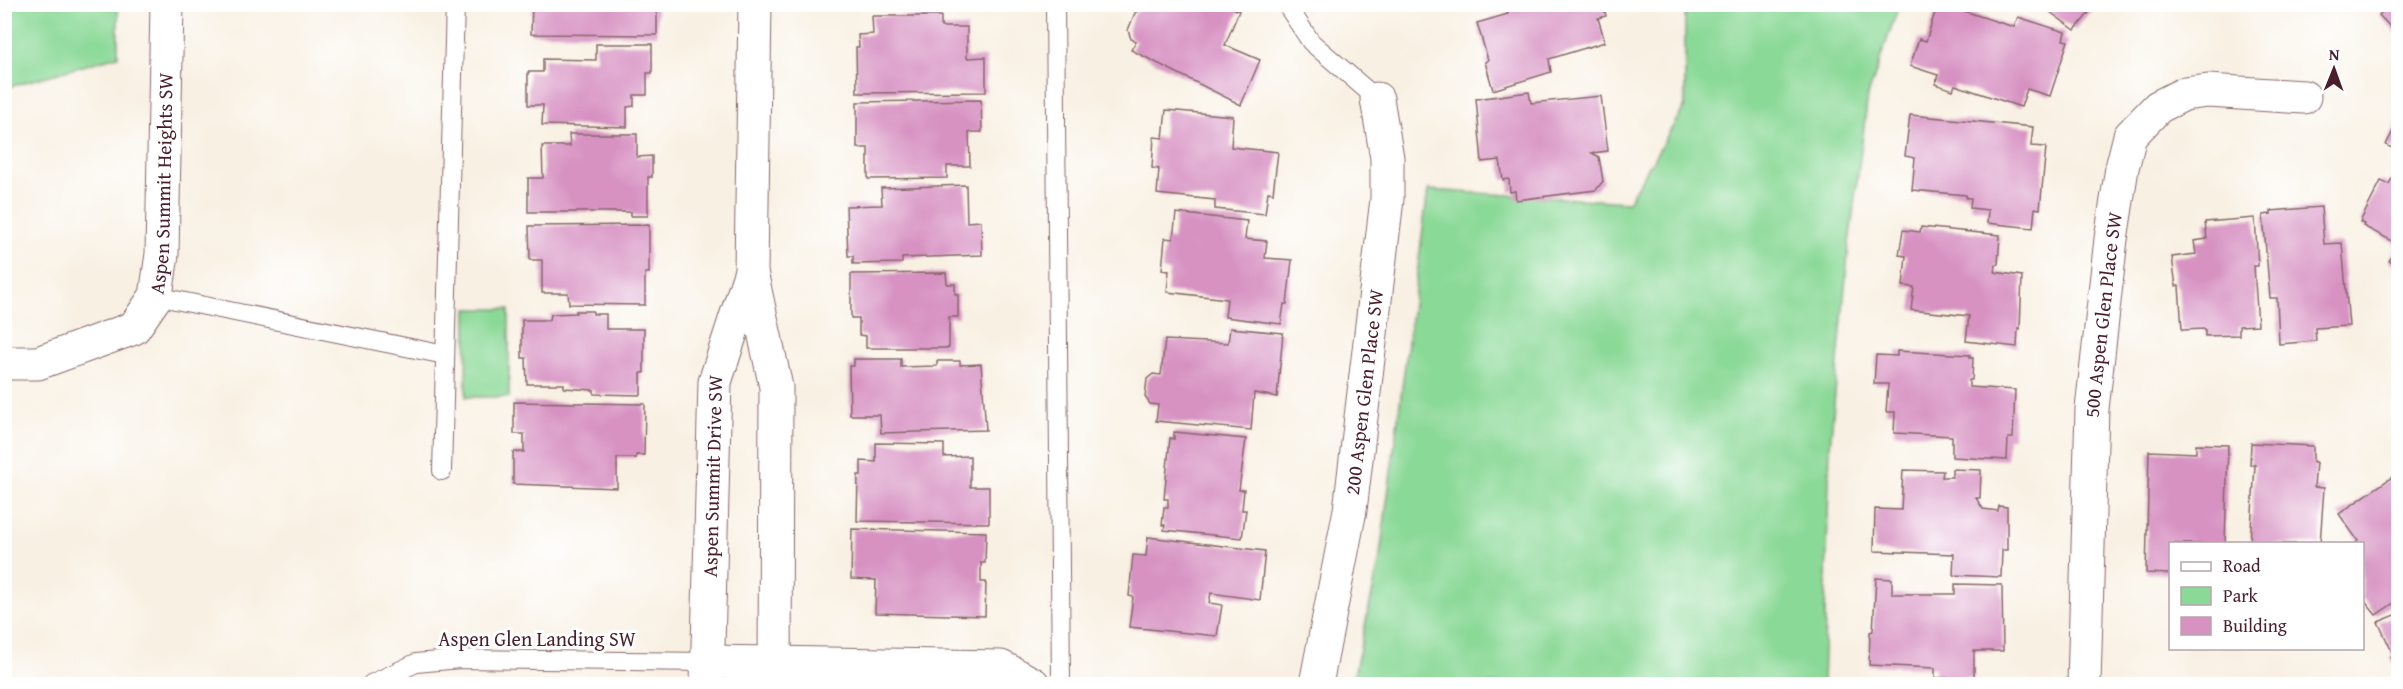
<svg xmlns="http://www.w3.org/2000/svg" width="2403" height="689" font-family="'Gentium Book Plus',serif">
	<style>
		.green { fill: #8bd997; stroke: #6a7c61; stroke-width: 1.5 }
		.building { fill: #d792c2 }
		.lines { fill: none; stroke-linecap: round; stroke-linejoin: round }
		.service-casing { stroke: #87686b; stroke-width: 20 }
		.minor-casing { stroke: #87686b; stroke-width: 35 }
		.tertiary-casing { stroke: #87686b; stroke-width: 35 }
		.service { stroke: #fff; stroke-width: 18 }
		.minor { stroke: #fff; stroke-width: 33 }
		.tertiary { stroke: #fff; stroke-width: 33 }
		.labels { text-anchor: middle; stroke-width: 6; stroke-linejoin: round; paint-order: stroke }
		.street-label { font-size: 20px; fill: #4a1f2b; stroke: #fff }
	</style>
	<rect width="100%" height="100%" fill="#fff"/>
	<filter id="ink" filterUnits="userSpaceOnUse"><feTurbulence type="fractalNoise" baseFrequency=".0167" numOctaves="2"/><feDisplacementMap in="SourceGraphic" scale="12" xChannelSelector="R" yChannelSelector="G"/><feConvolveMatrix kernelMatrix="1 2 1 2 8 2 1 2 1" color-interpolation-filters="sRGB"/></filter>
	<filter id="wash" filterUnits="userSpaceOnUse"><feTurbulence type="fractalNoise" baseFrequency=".008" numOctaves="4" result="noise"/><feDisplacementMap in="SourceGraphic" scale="24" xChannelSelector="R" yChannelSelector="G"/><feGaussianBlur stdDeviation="1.35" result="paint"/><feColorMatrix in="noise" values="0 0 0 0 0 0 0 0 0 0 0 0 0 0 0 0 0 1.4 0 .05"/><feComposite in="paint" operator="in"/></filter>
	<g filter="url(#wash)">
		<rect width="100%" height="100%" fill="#f8f0e2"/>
		<!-- green -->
		<g class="green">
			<polygon points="4,5 118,5 118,56 5,88"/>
			<polygon points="1685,5 1899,5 1868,95 1849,244 1830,446 1823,684 1352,684 1379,563 1428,190 1628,202 1685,106"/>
			<polygon points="467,309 509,309 509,397 466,397"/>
		</g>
		<g id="blocks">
			<!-- building -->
			<g class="building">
				<polygon points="532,4 657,4 657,35 531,34"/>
				<polygon points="1150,4 1224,4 1239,11 1225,45 1260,60 1241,105 1131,50 1136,41 1131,39 1128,30 1135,13 1142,8 1148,10"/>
				<polygon points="1505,4 1603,4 1606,16 1598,18 1605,42 1549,59 1551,72 1493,90 1485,62 1488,60 1477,23 1508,14"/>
				<polygon points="1942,4 2014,27 2018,17 2065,32 2063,40 2068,41 2050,96 2027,89 2021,107 1955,85 1953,90 1935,84 1938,75 1910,66 1919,39 1926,41 1937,6 1941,7"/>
				<polygon points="2039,4 2096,4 2075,30"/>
				<polygon points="2390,4 2398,4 2398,35 2379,15"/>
				<polygon points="872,16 941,16 941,27 967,27 967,58 986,57 986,92 857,93 856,47 859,47 858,35 873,34"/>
				<polygon points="596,44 652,44 652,73 647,73 647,95 634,95 634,106 627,107 627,127 542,125 543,105 528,105 528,72 543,72 543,59 596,60"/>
				<polygon points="1529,92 1531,103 1601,96 1608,151 1592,153 1599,157 1603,181 1596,190 1516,200 1515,191 1510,192 1509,179 1503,180 1500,160 1482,162 1476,99"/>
				<polygon points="981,100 982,132 969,132 970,166 947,166 947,178 868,179 868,148 857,148 857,102"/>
				<polygon points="1166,110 1233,116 1231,147 1278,152 1273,193 1268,192 1265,214 1215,209 1215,200 1157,194 1159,169 1152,168 1154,137 1163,138"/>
				<polygon points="1910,115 2033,127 2031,146 2046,147 2040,209 2035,208 2033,228 1987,223 1988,210 1970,208 1971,198 1966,198 1966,195 1912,190 1915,158 1905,156"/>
				<polygon points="2398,121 2398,151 2386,145"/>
				<polygon points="569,134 637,134 637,157 652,156 652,177 648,177 648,216 631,216 631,212 528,212 528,178 543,178 542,146 570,146"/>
				<polygon points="2398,166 2398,266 2389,261 2398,244 2363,226 2364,224 2360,222 2381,181 2389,184"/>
				<polygon points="966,185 967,222 981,221 982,255 902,258 902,263 853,264 853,256 848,256 846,206 882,205 881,188"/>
				<polygon points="2321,207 2324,244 2342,243 2349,326 2315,328 2316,341 2279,344 2277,298 2270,298 2263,215 2271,214 2271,211"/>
				<polygon points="1176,213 1247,221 1245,239 1267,241 1265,258 1292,260 1287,304 1284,304 1281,324 1225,317 1227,299 1167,292 1169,271 1162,270 1165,238 1173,239"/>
				<polygon points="2255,218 2258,266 2254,266 2258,325 2239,326 2239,335 2205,336 2205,329 2182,330 2179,286 2176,286 2172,257 2196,254 2194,241 2207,239 2205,222"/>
				<polygon points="649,225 649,273 645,273 645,305 569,304 568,293 542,293 542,260 530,260 529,226"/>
				<polygon points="1921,227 2000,235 1998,264 1996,265 1995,272 2022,276 2020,329 2018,328 2017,347 1966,341 1969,316 1911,310 1914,287 1903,286 1906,256 1899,255 1903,230 1920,232"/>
				<polygon points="946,273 947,284 955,284 955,294 958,294 958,317 949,317 949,348 866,348 866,336 859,335 859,318 851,318 851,274"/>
				<polygon points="576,311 593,311 593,314 606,314 606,329 644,329 644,373 641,373 641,395 594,394 594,390 564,388 564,384 527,384 526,358 522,358 522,320 550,320 551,314 576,313"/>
				<polygon points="1230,328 1283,333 1277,397 1254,393 1251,430 1156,421 1158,405 1150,404 1145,397 1147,379 1153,374 1161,375 1165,340 1228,343"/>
				<polygon points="1897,351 1970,355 1970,358 1973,358 1972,380 1969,380 1969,387 2015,390 2013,438 2008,438 2007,460 1952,457 1952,436 1894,433 1895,412 1886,412 1888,384 1874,384 1876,355 1897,356"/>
				<polygon points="854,359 901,359 901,367 937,366 937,361 960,361 960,365 981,364 986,430 881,433 880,415 850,415 849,366 854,366"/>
				<polygon points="514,402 645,404 644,455 636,455 636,458 617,458 617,488 513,484 513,452 524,452 524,434 514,434"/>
				<polygon points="1174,432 1246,439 1239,490 1244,490 1242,510 1246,510 1242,538 1164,530 1165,525 1162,525 1164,507 1168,507 1168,499 1164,499 1170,438 1174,439"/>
				<polygon points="876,443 944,444 944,457 970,456 970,487 989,487 989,523 857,521 858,475 861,475 861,461 876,462"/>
				<polygon points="2251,443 2313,446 2313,462 2316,462 2314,487 2324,488 2320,544 2250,544 2255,465 2250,465"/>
				<polygon points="2196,444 2228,445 2225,544 2170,544 2170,574 2146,573 2149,451 2196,453"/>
				<polygon points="1952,469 1981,470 1980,498 1976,498 1983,509 1998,511 1999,506 2007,507 2007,550 2002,550 2001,577 1953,575 1954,554 1874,551 1875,509 1901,510 1903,470 1943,471 1942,477 1952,477"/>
				<polygon points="2398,473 2398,600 2376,615 2362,598 2362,544 2355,544 2358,541 2339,514"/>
				<polygon points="852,529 986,532 985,563 981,563 981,582 986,582 985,616 875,613 876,580 851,579"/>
				<polygon points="1148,537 1265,551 1260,600 1211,593 1209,603 1222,605 1217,636 1129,627 1133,597 1129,596 1133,555 1146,556"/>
				<polygon points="1876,578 1892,579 1892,594 1955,594 1955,584 2002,585 2003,651 1974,651 1974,678 1935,678 1935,668 1869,665 1870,632 1873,631"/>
				<polygon points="2398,614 2398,674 2391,657 2394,656 2378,622"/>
			</g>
		</g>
	</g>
	<g filter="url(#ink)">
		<use href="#blocks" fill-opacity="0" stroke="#87686b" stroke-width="1.5"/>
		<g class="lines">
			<!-- service casing -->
			<g class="service-casing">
				<g id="service">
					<polyline points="1055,4 1061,684"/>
					<polyline points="1286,4 1311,42 1377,99"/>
					<polyline points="156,296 445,355"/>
					<polyline points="442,471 455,4"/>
					<polyline points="371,684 416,663 460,659 708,662"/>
				</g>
			</g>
			<!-- minor casing -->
			<g class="minor-casing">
				<g id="minor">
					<path id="s1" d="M 4,363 L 38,363 L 134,328 L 156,296 L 162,254 L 167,4"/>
					<polyline points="708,662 1001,667 1033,684"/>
					<path id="s2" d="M 1316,684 L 1350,510 L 1387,199 L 1387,158 L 1377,99"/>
					<path id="s3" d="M 2084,684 L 2092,409 L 2111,239 L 2122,168 L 2130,136 L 2158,107 L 2184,94 L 2208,91 L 2304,97"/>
				</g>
			</g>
			<!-- tertiary casing -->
			<g class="tertiary-casing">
				<g id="tertiary">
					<polyline points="755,4 751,272 776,387 775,684"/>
					<path id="s4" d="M 707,684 L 715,382 L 750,274"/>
				</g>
			</g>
			<!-- service -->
			<use href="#service" class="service"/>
			<!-- minor -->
			<use href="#minor" class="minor"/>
			<!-- tertiary -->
			<use href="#tertiary" class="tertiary"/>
		</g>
	</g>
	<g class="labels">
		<!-- street labels -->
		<g class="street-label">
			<text dy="7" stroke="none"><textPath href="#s1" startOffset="288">Aspen Summit Heights SW</textPath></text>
			<text dy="7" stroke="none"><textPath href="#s3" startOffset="370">500 Aspen Glen Place SW</textPath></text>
			<text dy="7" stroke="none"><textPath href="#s2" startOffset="296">200 Aspen Glen Place SW</textPath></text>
			<text dy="7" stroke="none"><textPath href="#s4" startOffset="208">Aspen Summit Drive SW</textPath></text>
			<text x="537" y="646">Aspen Glen Landing SW</text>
		</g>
	</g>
	<!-- margin -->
	<rect width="2403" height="689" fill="none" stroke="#fff" stroke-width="24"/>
	<!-- legend -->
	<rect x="2169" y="542" width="195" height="108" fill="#ffffff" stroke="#b7a5aa" stroke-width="1.5"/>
	<rect x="2181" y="562" width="30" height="9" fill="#ffffff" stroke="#b7a5aa" stroke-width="1.5"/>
	<text x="2223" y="572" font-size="18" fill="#4a1f2b">Road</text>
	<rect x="2181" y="587" width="30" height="18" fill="#8bd997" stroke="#b7a5aa" stroke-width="1.5"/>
	<text x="2223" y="602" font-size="18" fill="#4a1f2b">Park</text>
	<rect x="2181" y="617" width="30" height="18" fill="#d792c2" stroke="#b7a5aa" stroke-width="1.5"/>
	<text x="2223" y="632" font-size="18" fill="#4a1f2b">Building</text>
	<!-- north arrow -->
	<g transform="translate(2334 69) rotate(1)" stroke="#ffffff" stroke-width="4.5" paint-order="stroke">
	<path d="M0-4.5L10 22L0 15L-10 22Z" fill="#4a1f2b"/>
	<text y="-9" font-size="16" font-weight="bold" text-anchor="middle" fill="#4a1f2b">N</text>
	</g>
</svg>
